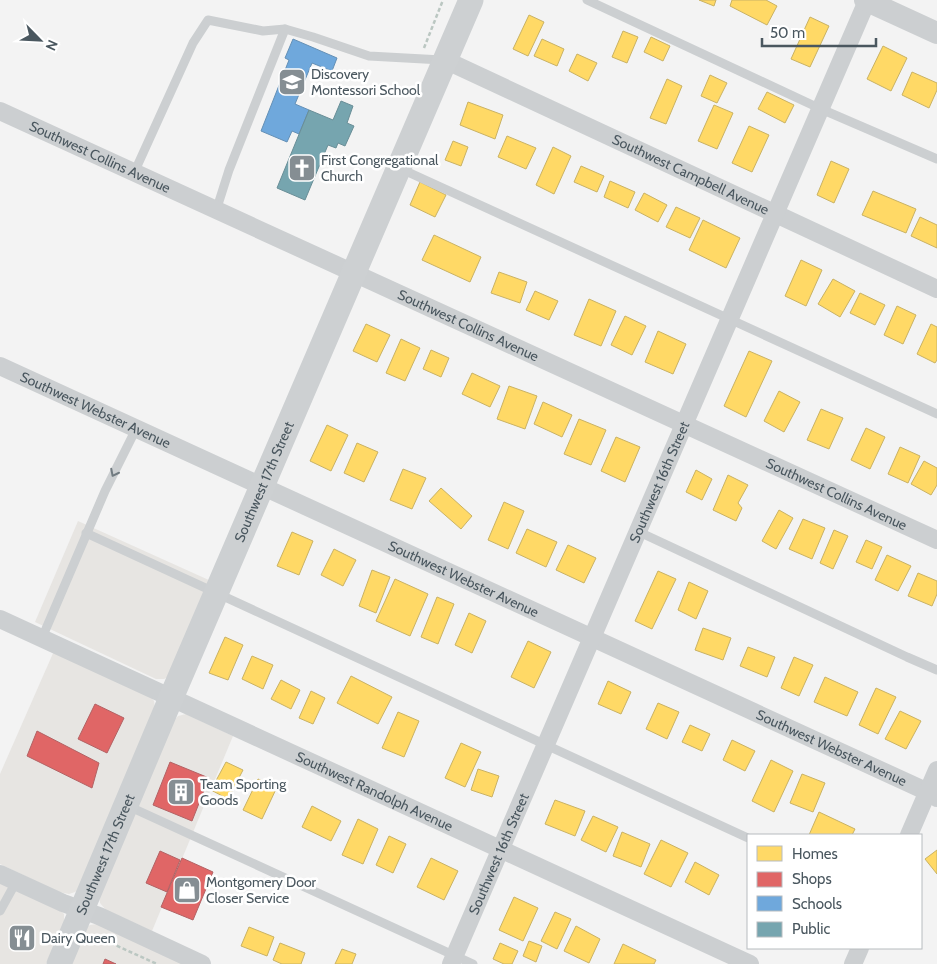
<svg xmlns="http://www.w3.org/2000/svg" width="937" height="964" font-family="Cabin,sans-serif">
	<style>
		.commercial { fill: #e7e5e2 }
		.homes { fill: #ffd966; stroke: #c9b264 }
		.shops { fill: #e06666; stroke: #b36264 }
		.schools { fill: #6fa8dc; stroke: #6490b6 }
		.public { fill: #76a5af; stroke: #698e97 }
		.lines { fill: none; stroke-linecap: round; stroke-linejoin: round }
		.path { stroke: #bbc7c2; stroke-width: 2.5; stroke-dasharray: 4 2.5; stroke-linecap: butt }
		.service { stroke: #cccfd1; stroke-width: 9 }
		.minor { stroke: #cccfd1; stroke-width: 18 }
		.tertiary { stroke: #cccfd1; stroke-width: 22 }
		.secondary { stroke: #cdd0d2; stroke-width: 25 }
		.oneway { stroke: #717b81 }
		.labels { text-anchor: middle; stroke-width: 5; stroke-linejoin: round; paint-order: stroke }
		.poi-label { font-size: 14px; fill: #4a575f; stroke: #fff; text-anchor: start }
		.street-label { font-size: 14px; fill: #4a575f; stroke: #fff }
	</style>
	<rect width="100%" height="100%" fill="#f3f3f3"/>
	<!-- commercial -->
	<g class="commercial">
		<polygon points="78,521 211,581 170,676 164,679 156,679 35,622"/>
		<polygon points="54,651 150,696 154,701 155,708 81,888 75,892 69,894 59,892 0,864 0,774"/>
		<polygon points="186,714 233,736 152,931 106,910 100,903 99,894 173,722 178,716"/>
		<polygon points="0,883 59,909 64,914 64,922 46,964 0,964"/>
		<polygon points="97,924 184,964 69,964 84,929 90,925"/>
	</g>
	<!-- homes -->
	<g class="homes">
		<polygon points="699,0 716,0 714,6"/>
		<polygon points="732,0 766,0 777,6 767,25 730,6"/>
		<polygon points="529,15 544,22 528,56 513,49"/>
		<polygon points="810,17 829,26 810,67 791,59"/>
		<polygon points="623,31 638,37 627,63 612,57"/>
		<polygon points="651,37 670,46 663,61 644,52"/>
		<polygon points="542,39 564,49 557,66 534,56"/>
		<polygon points="883,46 907,58 891,91 867,79"/>
		<polygon points="577,54 597,63 588,81 569,71"/>
		<polygon points="912,72 937,83 937,90 929,108 902,95"/>
		<polygon points="710,75 727,83 717,103 701,96"/>
		<polygon points="667,79 682,86 666,124 650,118"/>
		<polygon points="767,92 794,105 785,123 758,109"/>
		<polygon points="468,102 503,115 495,139 460,125"/>
		<polygon points="714,105 733,113 717,149 698,141"/>
		<polygon points="749,126 769,135 752,172 732,163"/>
		<polygon points="507,136 536,148 526,169 498,157"/>
		<polygon points="453,141 468,147 461,166 445,160"/>
		<polygon points="553,147 571,156 554,194 536,185"/>
		<polygon points="831,161 849,169 834,203 817,195"/>
		<polygon points="581,166 604,176 597,192 574,182"/>
		<polygon points="610,181 635,192 628,208 604,197"/>
		<polygon points="420,182 446,195 435,217 410,205"/>
		<polygon points="873,191 916,209 906,233 862,215"/>
		<polygon points="644,193 667,205 658,222 635,210"/>
		<polygon points="676,207 700,218 690,238 666,227"/>
		<polygon points="920,217 937,225 937,248 911,236"/>
		<polygon points="703,220 740,238 726,268 689,250"/>
		<polygon points="434,235 481,257 470,282 422,260"/>
		<polygon points="801,260 822,270 806,306 785,296"/>
		<polygon points="499,272 527,282 520,303 491,293"/>
		<polygon points="833,279 855,291 840,317 818,304"/>
		<polygon points="535,291 558,301 549,320 526,310"/>
		<polygon points="860,293 885,305 875,325 850,313"/>
		<polygon points="589,299 616,311 601,346 574,335"/>
		<polygon points="897,306 916,315 903,344 884,335"/>
		<polygon points="625,316 646,326 632,355 611,345"/>
		<polygon points="366,324 390,335 377,362 353,351"/>
		<polygon points="931,324 937,327 937,360 935,363 917,354"/>
		<polygon points="658,331 686,344 673,374 645,362"/>
		<polygon points="401,339 420,348 405,381 386,373"/>
		<polygon points="431,350 449,358 441,377 423,369"/>
		<polygon points="749,351 772,361 746,417 724,406"/>
		<polygon points="472,373 500,386 490,407 462,394"/>
		<polygon points="509,386 537,396 525,429 497,419"/>
		<polygon points="779,391 800,402 784,432 764,421"/>
		<polygon points="543,402 572,415 562,437 534,424"/>
		<polygon points="821,409 843,418 829,449 807,440"/>
		<polygon points="579,419 606,430 591,465 564,454"/>
		<polygon points="327,425 348,435 331,471 310,461"/>
		<polygon points="866,428 885,437 870,469 851,460"/>
		<polygon points="616,437 640,447 625,482 601,471"/>
		<polygon points="357,443 378,452 364,482 344,473"/>
		<polygon points="900,447 920,456 908,483 888,474"/>
		<polygon points="924,461 937,468 937,485 931,495 911,484"/>
		<polygon points="403,469 426,478 412,509 390,500"/>
		<polygon points="696,470 712,479 702,500 686,492"/>
		<polygon points="728,475 748,485 738,503 742,508 736,521 713,510"/>
		<polygon points="441,488 472,516 461,529 429,501"/>
		<polygon points="504,502 524,511 508,549 488,540"/>
		<polygon points="779,510 793,518 776,549 762,541"/>
		<polygon points="803,519 825,528 812,559 789,549"/>
		<polygon points="527,529 557,542 546,567 516,553"/>
		<polygon points="834,530 848,536 833,569 820,563"/>
		<polygon points="292,532 313,541 299,575 277,566"/>
		<polygon points="866,540 882,547 872,569 856,562"/>
		<polygon points="568,545 596,558 584,583 556,570"/>
		<polygon points="334,549 356,560 343,586 321,575"/>
		<polygon points="887,555 911,566 898,591 875,580"/>
		<polygon points="372,570 390,577 376,613 359,606"/>
		<polygon points="658,571 676,579 652,629 635,621"/>
		<polygon points="918,573 937,581 937,594 932,606 908,596"/>
		<polygon points="395,579 428,594 410,636 376,621"/>
		<polygon points="689,582 708,591 696,619 678,610"/>
		<polygon points="437,597 454,604 438,644 421,637"/>
		<polygon points="469,613 486,621 472,653 455,645"/>
		<polygon points="703,628 731,638 723,660 695,650"/>
		<polygon points="225,637 243,645 228,680 209,673"/>
		<polygon points="528,641 551,652 534,688 511,677"/>
		<polygon points="748,647 775,657 767,677 740,666"/>
		<polygon points="252,656 273,665 263,689 242,679"/>
		<polygon points="794,657 813,665 799,696 781,688"/>
		<polygon points="351,676 392,697 378,724 337,703"/>
		<polygon points="825,677 858,692 847,716 814,702"/>
		<polygon points="281,680 300,690 291,709 271,699"/>
		<polygon points="608,681 631,692 621,714 598,704"/>
		<polygon points="876,688 896,697 878,734 859,725"/>
		<polygon points="311,691 325,698 313,724 299,718"/>
		<polygon points="658,703 679,712 667,739 646,729"/>
		<polygon points="900,711 921,721 906,749 885,739"/>
		<polygon points="398,712 419,721 404,757 382,748"/>
		<polygon points="690,725 710,734 702,751 682,742"/>
		<polygon points="732,740 755,751 745,771 723,760"/>
		<polygon points="461,743 481,752 465,787 445,778"/>
		<polygon points="771,760 793,771 774,812 752,801"/>
		<polygon points="226,762 243,770 228,799 211,790"/>
		<polygon points="478,769 499,776 492,797 471,790"/>
		<polygon points="802,774 825,783 813,812 790,803"/>
		<polygon points="258,779 277,787 262,819 243,810"/>
		<polygon points="555,800 585,811 575,836 545,824"/>
		<polygon points="312,806 341,821 331,841 302,827"/>
		<polygon points="819,812 855,829 852,835 809,835"/>
		<polygon points="593,816 618,827 606,852 581,840"/>
		<polygon points="358,819 378,829 363,864 342,855"/>
		<polygon points="622,832 650,844 641,867 613,856"/>
		<polygon points="389,836 406,844 393,873 376,865"/>
		<polygon points="661,840 688,853 671,887 644,874"/>
		<polygon points="937,850 937,874 925,859"/>
		<polygon points="431,858 458,871 444,900 417,887"/>
		<polygon points="695,862 719,875 709,895 685,882"/>
		<polygon points="514,897 538,908 523,941 499,930"/>
		<polygon points="555,912 571,919 557,949 541,941"/>
		<polygon points="576,926 600,939 589,963 564,951"/>
		<polygon points="249,927 274,937 267,956 241,946"/>
		<polygon points="529,941 542,946 536,962 523,956"/>
		<polygon points="280,943 305,953 301,964 282,964 273,960"/>
		<polygon points="500,943 518,951 512,964 504,964 493,959"/>
		<polygon points="623,944 656,960 654,964 614,964"/>
		<polygon points="342,949 356,954 352,964 335,964"/>
	</g>
	<!-- shops -->
	<g class="shops">
		<polygon points="95,704 124,718 107,753 78,739"/>
		<polygon points="37,731 99,763 92,788 27,756"/>
		<polygon points="170,762 209,778 192,821 153,805"/>
		<polygon points="160,851 180,860 167,892 146,883"/>
		<polygon points="182,858 213,872 193,920 161,907"/>
		<polygon points="105,959 116,964 103,964"/>
	</g>
	<!-- schools -->
	<polygon class="schools" points="293,39 337,58 332,71 312,63 295,104 309,110 299,134 292,131 287,142 261,131 289,60 285,58"/>
	<!-- public -->
	<polygon class="public" points="341,101 353,106 347,123 354,126 345,146 338,143 336,148 328,145 305,200 277,188 309,110 333,120"/>
	<g class="lines">
		<!-- path -->
		<g class="path">
			<polyline points="424,48 443,0"/>
			<polyline points="93,935 157,964"/>
		</g>
		<!-- service -->
		<g class="service">
			<polyline points="587,0 821,109 937,159"/>
			<polyline points="399,168 937,414"/>
			<polyline points="134,173 193,43 208,20 263,31 285,29"/>
			<polyline points="216,211 229,170 285,29 313,37 369,56 442,60"/>
			<polyline points="637,531 907,657 937,670"/>
			<polyline points="86,533 748,838"/>
			<polyline points="42,638 105,491 136,429"/>
			<polyline points="128,806 473,964"/>
			<polyline points="0,911 16,882"/>
		</g>
		<!-- minor -->
		<g class="minor">
			<path id="s1" d="M 445,60 L 937,289"/>
			<path id="s2" d="M 0,111 L 937,540"/>
			<path id="s3" d="M 0,366 L 928,792 L 937,798"/>
			<path id="s4" d="M 0,619 L 750,964"/>
			<polyline points="909,835 937,770"/>
			<polyline points="0,874 63,903 99,916 202,964"/>
			<path id="s5" d="M 451,964 L 867,1"/>
			<polyline points="853,964 860,948"/>
		</g>
		<!-- tertiary -->
		<polyline class="tertiary" points="865,0 937,33"/>
		<!-- secondary -->
		<path class="secondary" id="s6" d="M 59,964 L 171,698 L 471,0"/>
	</g>
	<!-- one-way arrows -->
	<defs><path id="oneway-chevron" d="M-2-3.5L2.5 0L-2 3.5" fill="none" stroke-width="1.6" stroke-linecap="round" stroke-linejoin="round" transform="scale(1.25)"/></defs>
	<use class="oneway" href="#oneway-chevron" transform="translate(114 473) rotate(117)"/>
	<!-- icons -->
	<defs>
		<g id="school-square" transform="scale(1.4375)"><rect x="-9" y="-9" width="18" height="18" rx="4" fill="#858e93" stroke="#fff"/><path d="M0-5L7-2L0 1L-7-2ZM-4 1L0 2.5L4 1V4Q0 6-4 4Z" fill="#fff"/></g>
		<g id="church-square" transform="scale(1.4375)"><rect x="-9" y="-9" width="18" height="18" rx="4" fill="#858e93" stroke="#fff"/><path d="M-1.2-6h2.4v3.5h3.3v2.4h-3.3V6h-2.4V-.1h-3.3v-2.4h3.3Z" fill="#fff"/></g>
		<g id="building-square" transform="scale(1.4375)"><rect x="-9" y="-9" width="18" height="18" rx="4" fill="#858e93" stroke="#fff"/><path d="M-4-6H4V6H1V3H-1V6H-4ZM-2.5-4.3h1.7v1.8h-1.7ZM.8-4.3h1.7v1.8H.8ZM-2.5-1h1.7V.8h-1.7ZM.8-1h1.7V.8H.8Z" fill="#fff"/></g>
		<g id="shop-square" transform="scale(1.4375)"><rect x="-9" y="-9" width="18" height="18" rx="4" fill="#858e93" stroke="#fff"/><path d="M-5-2.5h2.3a2.7 3.5 0 0 1 5.4 0H5L5.5 6h-11ZM-1.5-2.5h3a1.5 2.3 0 0 0-3 0Z" fill="#fff"/></g>
		<g id="restaurant-square" transform="scale(1.4375)"><rect x="-9" y="-9" width="18" height="18" rx="4" fill="#858e93" stroke="#fff"/><path d="M-5-6h1v4h1v-4h1v4h1v-4h1v5L-1.5 .5V6h-2V.5L-5-1ZM5-6V6H3V1.5H1.5Q1.5-4 5-6Z" fill="#fff"/></g>
	</defs>
	<g fill-rule="evenodd">
		<use href="#school-square" x="292" y="82"/>
		<use href="#church-square" x="302" y="168"/>
		<use href="#building-square" x="181" y="792"/>
		<use href="#shop-square" x="187" y="890"/>
		<use href="#restaurant-square" x="22" y="938"/>
	</g>
	<g class="labels">
		<!-- poi labels -->
		<g class="poi-label">
			<text x="311" y="79">Discovery<tspan x="311" dy="16">Montessori School</tspan></text>
			<text x="321" y="165">First Congregational<tspan x="321" dy="16">Church</tspan></text>
			<text x="200" y="789">Team Sporting<tspan x="200" dy="16">Goods</tspan></text>
			<text x="206" y="887">Montgomery Door<tspan x="206" dy="16">Closer Service</tspan></text>
			<text x="41" y="943">Dairy Queen</text>
		</g>
		<!-- street labels -->
		<g class="street-label">
			<text dy="5" stroke="none"><textPath href="#s2" startOffset="110">Southwest Collins Avenue</textPath></text>
			<text dy="5" stroke="none"><textPath href="#s1" startOffset="271">Southwest Campbell Avenue</textPath></text>
			<text dy="5" stroke="none"><textPath href="#s2" startOffset="515">Southwest Collins Avenue</textPath></text>
			<text dy="5" stroke="none"><textPath href="#s3" startOffset="105">Southwest Webster Avenue</textPath></text>
			<text dy="5" stroke="none"><textPath href="#s6" startOffset="524">Southwest 17th Street</textPath></text>
			<text dy="5" stroke="none"><textPath href="#s5" startOffset="525">Southwest 16th Street</textPath></text>
			<text dy="5" stroke="none"><textPath href="#s2" startOffset="920">Southwest Collins Avenue</textPath></text>
			<text dy="5" stroke="none"><textPath href="#s3" startOffset="510">Southwest Webster Avenue</textPath></text>
			<text dy="5" stroke="none"><textPath href="#s3" startOffset="915">Southwest Webster Avenue</textPath></text>
			<text dy="5" stroke="none"><textPath href="#s4" startOffset="412">Southwest Randolph Avenue</textPath></text>
			<text dy="5" stroke="none"><textPath href="#s6" startOffset="119">Southwest 17th Street</textPath></text>
			<text dy="5" stroke="none"><textPath href="#s5" startOffset="120">Southwest 16th Street</textPath></text>
		</g>
	</g>
	<!-- legend -->
	<rect x="747" y="834" width="175" height="115" fill="#ffffff" stroke="#b7bcbf"/>
	<rect x="757" y="846" width="25" height="15" fill="#ffd966" stroke="#b7bcbf"/>
	<text x="792" y="859" font-size="15" fill="#4a575f">Homes</text>
	<rect x="757" y="872" width="25" height="15" fill="#e06666" stroke="#b7bcbf"/>
	<text x="792" y="884" font-size="15" fill="#4a575f">Shops</text>
	<rect x="757" y="896" width="25" height="15" fill="#6fa8dc" stroke="#b7bcbf"/>
	<text x="792" y="909" font-size="15" fill="#4a575f">Schools</text>
	<rect x="757" y="922" width="25" height="15" fill="#76a5af" stroke="#b7bcbf"/>
	<text x="792" y="934" font-size="15" fill="#4a575f">Public</text>
	<!-- north arrow -->
	<g transform="translate(40 40) rotate(114)" stroke="#ffffff" stroke-width="4" paint-order="stroke">
	<path d="M0-4L9 19L0 12L-9 19Z" fill="#4a575f"/>
	<text y="-8" font-size="14" font-weight="bold" text-anchor="middle" fill="#4a575f">N</text>
	</g>
	<!-- scale -->
	<path d="M762 38v8h114v-8" fill="none" stroke="#4a575f" stroke-width="2.5"/>
	<text x="770" y="38" font-size="15" fill="#4a575f" stroke="#ffffff" stroke-width="4" paint-order="stroke">50 m</text>
</svg>
